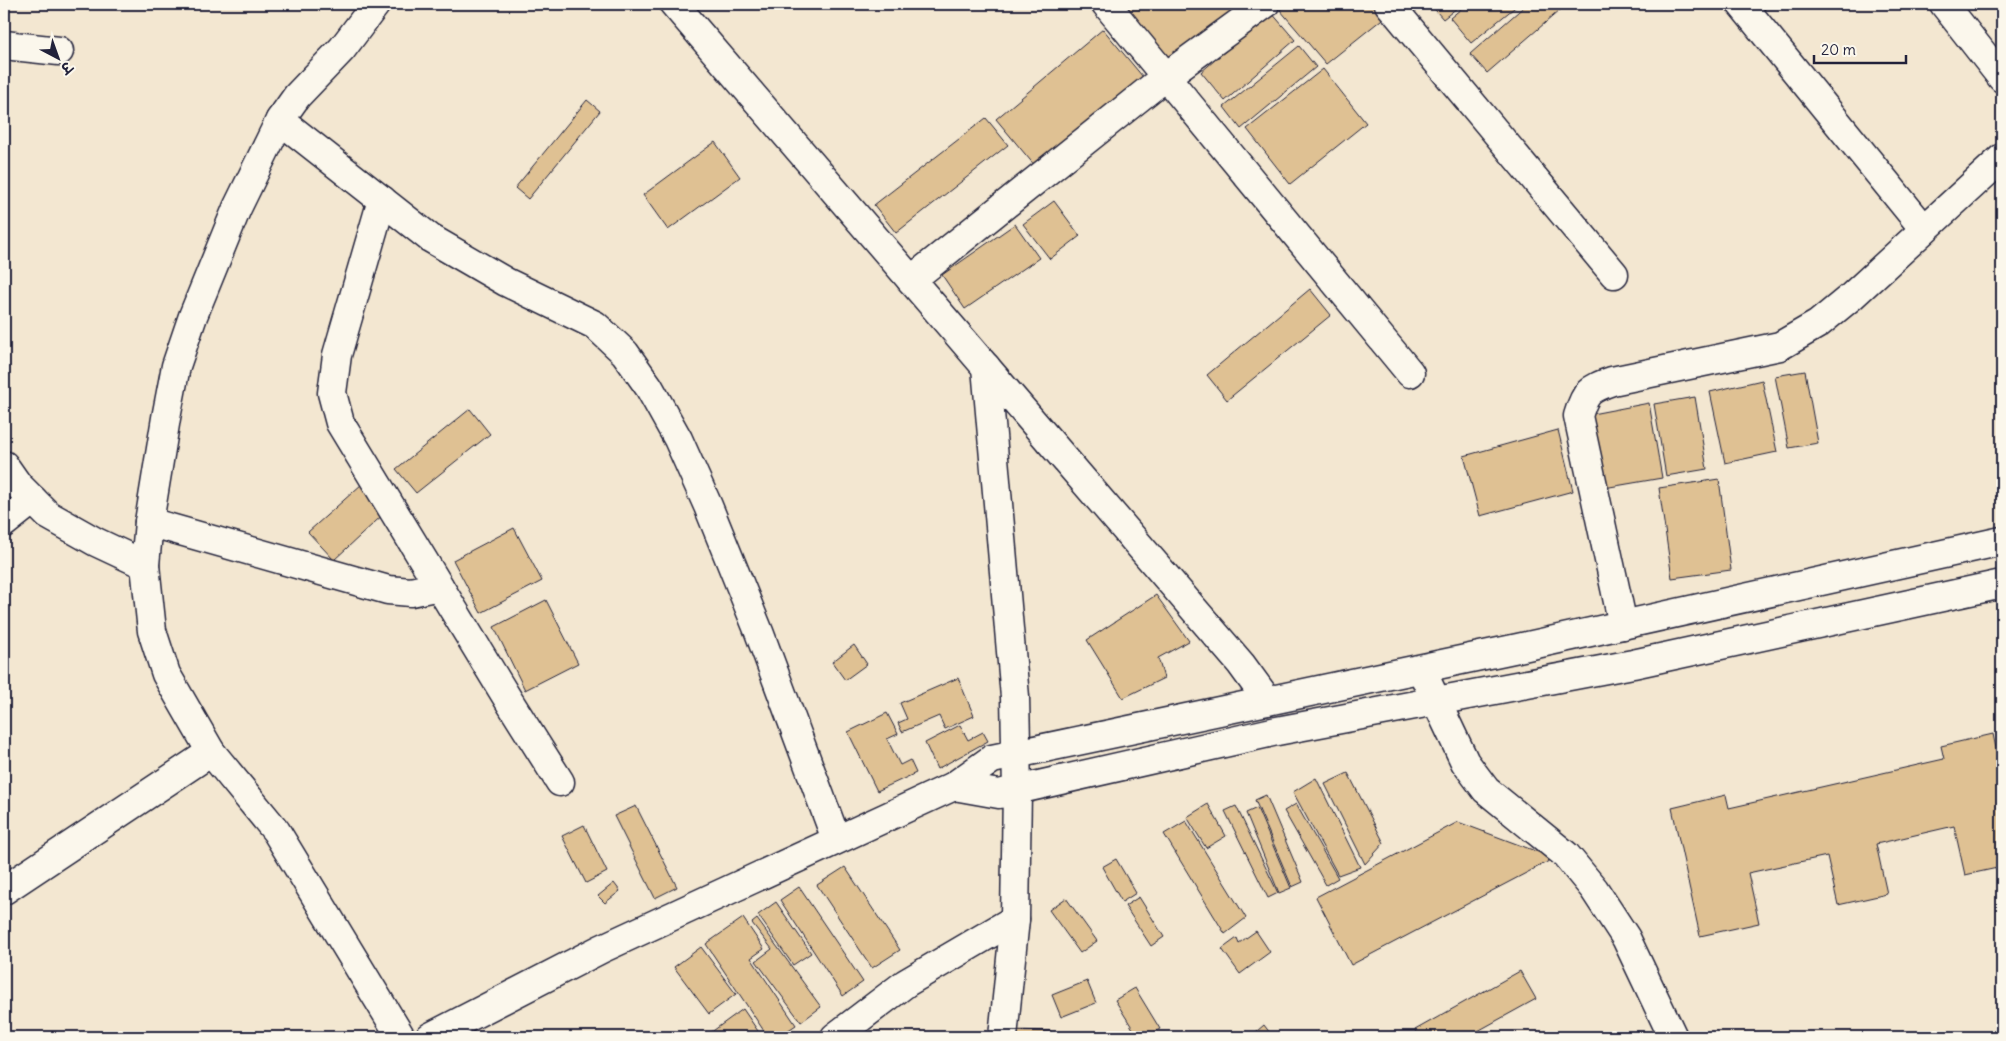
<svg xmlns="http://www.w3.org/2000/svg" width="2006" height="1041" font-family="Delius,'Playpen Sans Deva',sans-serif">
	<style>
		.building { fill: #dfc193; stroke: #22223b }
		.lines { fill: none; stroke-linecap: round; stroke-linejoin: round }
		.street-casing { stroke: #22223b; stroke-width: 31 }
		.primary-casing { stroke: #22223b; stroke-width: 31 }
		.street { stroke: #fbf7ec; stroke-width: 28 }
		.primary { stroke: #fbf7ec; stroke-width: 28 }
	</style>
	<rect width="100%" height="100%" fill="#f3e7d1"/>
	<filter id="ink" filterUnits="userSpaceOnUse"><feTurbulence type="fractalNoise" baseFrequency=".02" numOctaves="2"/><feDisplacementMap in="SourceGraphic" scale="10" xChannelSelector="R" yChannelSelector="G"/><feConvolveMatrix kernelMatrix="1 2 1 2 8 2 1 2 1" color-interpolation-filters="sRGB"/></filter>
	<g filter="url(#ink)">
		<!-- building -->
		<g class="building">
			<polygon points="1113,4 1240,4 1162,66"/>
			<polygon points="1287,4 1377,4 1386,16 1326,64 1280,10"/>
			<polygon points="1430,4 1462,4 1443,19"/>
			<polygon points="1467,4 1519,4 1471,43 1450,18"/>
			<polygon points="1527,4 1567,4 1487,73 1470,54"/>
			<polygon points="1271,12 1295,40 1225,101 1201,72"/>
			<polygon points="1103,29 1148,83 1040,172 996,119"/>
			<polygon points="1299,46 1316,67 1241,129 1224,107"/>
			<polygon points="1323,69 1366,123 1290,184 1247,129"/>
			<polygon points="587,100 600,111 528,199 515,188"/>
			<polygon points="986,118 1008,145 896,233 874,205"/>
			<polygon points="715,142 740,177 668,230 643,195"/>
			<polygon points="1054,201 1080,236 1050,259 1023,224"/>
			<polygon points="1015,224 1039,258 965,309 942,275"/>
			<polygon points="1310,289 1331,315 1227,400 1207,375"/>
			<polygon points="1805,371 1818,443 1789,448 1775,376"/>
			<polygon points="1762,380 1777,452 1725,463 1710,392"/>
			<polygon points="1695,397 1707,469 1666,476 1654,404"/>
			<polygon points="1649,403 1662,478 1604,488 1592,414"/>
			<polygon points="470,409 490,434 416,493 396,469"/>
			<polygon points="1558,430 1573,491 1480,516 1464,456"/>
			<polygon points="1719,479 1731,570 1672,578 1659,488"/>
			<polygon points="362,484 387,511 334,560 308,532"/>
			<polygon points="514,528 542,581 481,613 453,560"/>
			<polygon points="1156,595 1189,641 1158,658 1164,678 1123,698 1087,640"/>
			<polygon points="546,600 578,663 525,690 494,627"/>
			<polygon points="854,645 867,664 845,680 832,662"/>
			<polygon points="958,678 974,716 945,729 939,716 902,732 898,723 907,719 900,703"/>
			<polygon points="887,713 898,734 887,739 900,765 910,760 916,773 877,791 848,732"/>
			<polygon points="960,725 968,740 983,732 988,741 937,769 925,743"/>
			<polygon points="1993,734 2002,777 2002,867 1965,875 1954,826 1876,844 1887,894 1838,905 1827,856 1748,873 1759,923 1700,936 1672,808 1726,795 1729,808 1944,759 1941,746"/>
			<polygon points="1348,773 1384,843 1365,864 1325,784"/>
			<polygon points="1316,778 1360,867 1338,875 1293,792"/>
			<polygon points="1266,795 1303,882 1292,887 1255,800"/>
			<polygon points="1208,804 1226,836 1206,848 1187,817"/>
			<polygon points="1296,804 1338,878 1326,885 1284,811"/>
			<polygon points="636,806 677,887 655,898 614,816"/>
			<polygon points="1236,806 1278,893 1268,898 1225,811"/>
			<polygon points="1257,808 1291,888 1279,893 1246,813"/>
			<polygon points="1186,821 1246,918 1225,934 1164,834"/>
			<polygon points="1458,822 1546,855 1549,861 1351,965 1316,897"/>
			<polygon points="584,825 607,872 586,883 562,836"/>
			<polygon points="1116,859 1136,893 1122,902 1102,867"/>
			<polygon points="845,867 900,950 872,968 817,885"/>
			<polygon points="614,883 620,891 605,903 598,896"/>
			<polygon points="799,887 863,982 843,996 780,900"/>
			<polygon points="1139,897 1164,937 1151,946 1125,906"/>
			<polygon points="1066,898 1097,941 1080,953 1049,910"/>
			<polygon points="776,902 811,953 793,965 758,915"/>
			<polygon points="743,918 764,949 751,958 796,1025 778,1037 768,1037 706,944"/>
			<polygon points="757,919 821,1007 801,1022 756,961 772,949 752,923"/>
			<polygon points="1256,931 1270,952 1240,974 1222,949 1237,938 1239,943"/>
			<polygon points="701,947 736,994 709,1014 674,967"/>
			<polygon points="1520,971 1536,999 1467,1037 1419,1037 1415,1030"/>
			<polygon points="1087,981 1096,1003 1061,1017 1052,995"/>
			<polygon points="1135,988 1160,1029 1145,1037 1138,1037 1115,1000"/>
			<polygon points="743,1009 762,1037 707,1037 706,1036"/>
			<polygon points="1264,1025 1273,1037 1250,1037"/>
			<polygon points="1009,1030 1051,1031 1051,1037 1009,1037"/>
		</g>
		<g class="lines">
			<!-- street casing -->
			<g class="street-casing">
				<g id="street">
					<polyline points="376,4 342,49 297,96 280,120 237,208 193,316 176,366 166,418 149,522 145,565 152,631 166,674 211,752 276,831 401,1037"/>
					<polyline points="674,4 1241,664 1268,701"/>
					<polyline points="1106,4 1410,373"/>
					<polyline points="1389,4 1614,274"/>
					<polyline points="1741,4 1924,229"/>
					<polyline points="1944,4 2002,78"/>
					<polyline points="4,45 59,51"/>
					<polyline points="280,120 430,238 506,282 595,325 625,353 649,387 678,439 708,506 759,632 836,839"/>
					<polyline points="382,200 337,355 332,393 340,423 509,701 560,782"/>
					<polyline points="911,280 1165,77 1265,4"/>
					<polyline points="986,367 1015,697 1017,790 1015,919 1003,1037"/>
					<polyline points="4,465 18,485 48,515 96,542 145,565"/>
					<polyline points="149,522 388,590 411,592 439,586"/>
					<polyline points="4,523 33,500"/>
					<path d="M 1623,625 L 1578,416 C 1585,392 1589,389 1612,381 L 1780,346 L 1818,324 L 1852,296 L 2002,158"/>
					<polyline points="1421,669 1465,762 1486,790 1566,855 1594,889 1626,938 1673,1037"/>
					<polyline points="4,890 211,752"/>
					<polyline points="835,1037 906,983 1015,919"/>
				</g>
			</g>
			<!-- primary casing -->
			<g class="primary-casing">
				<g id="primary">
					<polyline points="954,786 999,794 1277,731 1633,664 2002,584"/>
					<polyline points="430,1037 601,949 954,786 992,759 1518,648 2002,541"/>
				</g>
			</g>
			<!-- street -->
			<use href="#street" class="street"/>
			<!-- primary -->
			<use href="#primary" class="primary"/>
		</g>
	</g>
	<!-- margin -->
	<rect width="2006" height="1041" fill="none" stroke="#fbf7ec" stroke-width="20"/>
	<rect x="10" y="10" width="1986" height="1021" fill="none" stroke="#22223b" stroke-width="2" filter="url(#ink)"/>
	<!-- north arrow -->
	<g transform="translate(58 58) rotate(139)" stroke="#fbf7ec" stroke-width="4" paint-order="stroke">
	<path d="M0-4L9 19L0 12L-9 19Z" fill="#22223b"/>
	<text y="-8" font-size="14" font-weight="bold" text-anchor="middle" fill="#22223b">उ</text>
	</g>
	<!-- scale -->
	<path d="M1814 55v8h92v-8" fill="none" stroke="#22223b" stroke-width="2.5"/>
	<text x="1821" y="55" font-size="15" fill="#22223b" stroke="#fbf7ec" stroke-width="4" paint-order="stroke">20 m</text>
</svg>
